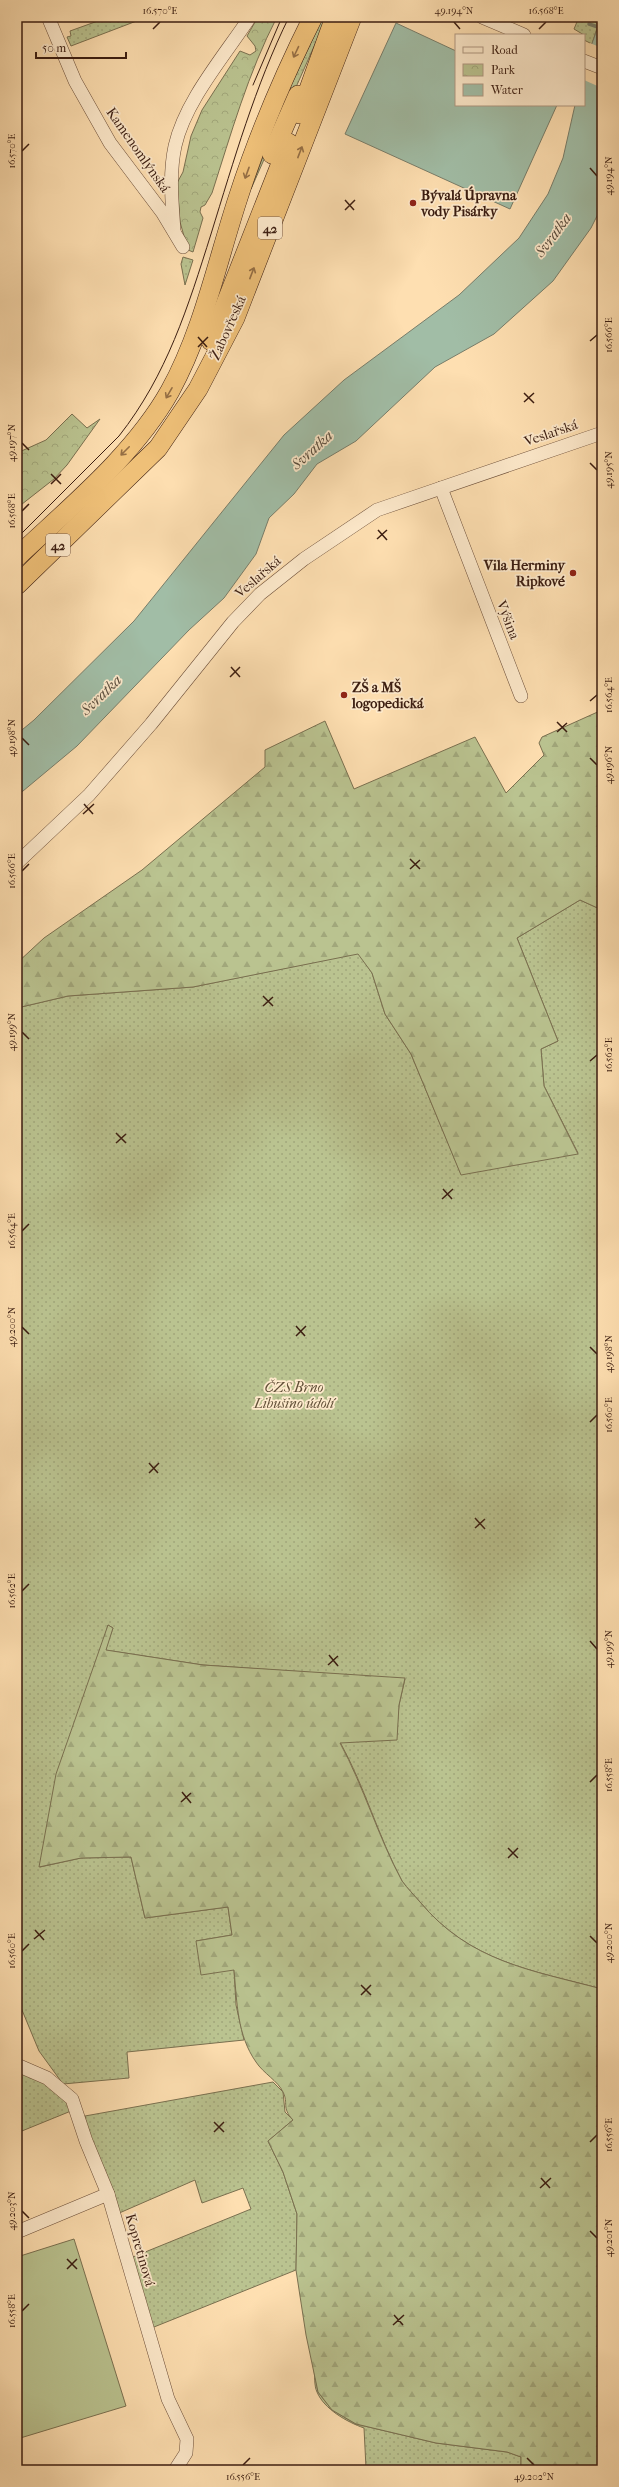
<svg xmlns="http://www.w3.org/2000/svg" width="619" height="2487" font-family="'IM FELL French Canon',serif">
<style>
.grass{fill:url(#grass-dots);stroke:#7a7050}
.forest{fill:url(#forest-firs);stroke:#7a7050}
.park{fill:url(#park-crowns);stroke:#7a7050}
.pitch{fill:#bac390;stroke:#7a7050}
.water{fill:#a1bda6;stroke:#787d6a}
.pier{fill:#fedfb1}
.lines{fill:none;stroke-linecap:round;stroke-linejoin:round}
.stream{stroke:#787d6a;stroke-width:3.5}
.minor-casing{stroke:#6c4e39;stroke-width:14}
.highway-casing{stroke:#3b1d11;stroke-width:20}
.minor{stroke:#feeacc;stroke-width:13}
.highway{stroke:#efc078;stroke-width:19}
.tram{stroke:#3b1d11;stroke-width:1}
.oneway{stroke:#956e44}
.ticks{fill:none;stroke:#3b1d11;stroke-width:1.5}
.poi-dot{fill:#8f2418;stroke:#feeacc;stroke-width:1.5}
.labels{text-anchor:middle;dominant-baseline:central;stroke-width:3.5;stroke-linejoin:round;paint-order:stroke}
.shield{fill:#feeacc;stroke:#765a49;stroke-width:1}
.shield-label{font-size:13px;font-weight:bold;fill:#3b1d11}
.street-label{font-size:14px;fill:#3b1d11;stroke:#feeacc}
.poi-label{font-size:14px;font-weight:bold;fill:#3b1d11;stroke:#feeacc;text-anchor:start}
.park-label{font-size:14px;font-style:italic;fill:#614f37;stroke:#feeacc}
.water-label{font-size:15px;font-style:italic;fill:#5a4d3e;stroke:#feeacc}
.neatline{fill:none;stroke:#3b1d11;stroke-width:1.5}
.ticks-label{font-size:10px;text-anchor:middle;fill:#3b1d11}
</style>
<defs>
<pattern id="grass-dots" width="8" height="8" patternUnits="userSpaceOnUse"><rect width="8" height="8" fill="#bac390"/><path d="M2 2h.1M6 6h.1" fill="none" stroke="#a1a77b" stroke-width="1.8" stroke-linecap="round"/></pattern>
<pattern id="forest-firs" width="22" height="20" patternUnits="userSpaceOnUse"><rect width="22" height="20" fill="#bac390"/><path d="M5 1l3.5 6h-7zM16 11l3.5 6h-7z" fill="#a1a77b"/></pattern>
<pattern id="park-crowns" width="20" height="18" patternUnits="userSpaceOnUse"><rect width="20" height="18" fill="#bac390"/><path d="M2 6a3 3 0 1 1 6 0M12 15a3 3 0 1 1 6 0" fill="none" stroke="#a1a77b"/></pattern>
</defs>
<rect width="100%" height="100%" fill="#fedfb1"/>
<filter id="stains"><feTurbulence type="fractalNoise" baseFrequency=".005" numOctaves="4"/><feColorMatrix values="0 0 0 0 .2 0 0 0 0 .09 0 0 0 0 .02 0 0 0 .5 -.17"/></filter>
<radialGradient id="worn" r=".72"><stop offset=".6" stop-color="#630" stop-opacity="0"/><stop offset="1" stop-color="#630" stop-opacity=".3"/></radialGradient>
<!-- grass -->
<g class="grass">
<polygon points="109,17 147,17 71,46 67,37 71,36 70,31"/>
<polygon points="323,17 327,17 251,189 284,100"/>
<polygon points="579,17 598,17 596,22 598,25 592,44 584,40 584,35 574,29"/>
<polygon points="183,257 193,260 185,285 181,264"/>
<path d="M580,900l22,10v1079c-71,-19 -132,-27 -182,-87 -6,-7 -13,-14 -18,-21 -24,-45 -37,-94 -62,-139l56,-3 3,-34 6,-26 -202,-14 -98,-15 8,-22 -5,-3 -68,242 41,-9 50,-1 14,61 83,-11 4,28 -36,6 38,29 2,35 8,35 -117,12 2,26 -66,6 -24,-33 -22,-53v-990l51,-12 125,-9 166,-34 13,20 13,41 26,40 50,120 117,-21 -34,-67 -3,-37 17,-8 -41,-103z"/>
<path d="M17,2068c24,10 43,19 54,43l-54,22z"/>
<polygon points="273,2082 283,2092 285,2112 293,2120 268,2141 283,2172 297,2214 296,2270 149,2329 128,2259 251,2209 243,2188 202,2203 195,2180 117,2214 88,2138 85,2116"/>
<path d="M314,2369l4,23 14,18 24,14 80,19 71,9 14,5v13h-177l22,-2 -2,-40c-17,-6 -40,-19 -47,-36 -3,-6 -2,-16 -3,-23z"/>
</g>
<!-- forest -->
<g class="forest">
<polygon points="602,710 602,910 580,900 517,938 558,1041 541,1049 544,1086 578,1154 461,1175 411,1054 385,1014 372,973 358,954 193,987 68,996 17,1008 17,963 44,938 142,870 265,767 265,750 325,721 354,789 475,737 506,793 544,755 539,743 542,737"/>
<path d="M108,1625l5,3 -7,22 97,15 202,13 -6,27 -2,35 -57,3c24,44 38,94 62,138 5,7 12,14 18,21 50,60 111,68 182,87v481h-81v-13l-14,-5 -71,-9 -80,-19 -24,-14 -14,-18 -12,-57 -10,-65 1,-56 -14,-42 -15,-31 25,-21c-12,-13 -4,-16 -10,-28 -5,-11 -20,-19 -27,-30 -19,-27 -19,-60 -22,-92l-33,5 -5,-34 36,-6 -4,-28 -83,11 -14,-61 -50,1 -42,9 17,-93z"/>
</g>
<!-- park -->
<g class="park">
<path d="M258,17h19c-29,56 -46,117 -65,176l-7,12 -4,2 -1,5 3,6 -10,34 -5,-2 -8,-28 -3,-39 6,-11 8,-36 11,-26 38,-59 10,4 6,-4 -1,-5 -8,-10z"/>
<polygon points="72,414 87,428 100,419 67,465 54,479 17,508 17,453 46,440"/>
</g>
<!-- pitch -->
<polygon class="pitch" points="74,2239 126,2406 17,2439 17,2257"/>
<!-- water -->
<g class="water">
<polygon points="598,17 602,17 602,206 591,228 553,281 494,334 435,367 356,441 317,464 294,494 269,518 256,554 224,598 189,630 77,746 17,796 17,734 34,720 134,621 284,435 344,380 459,295 519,238 548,194 563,158 575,105 584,105 584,65 598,27 596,22"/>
<polygon points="396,23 456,51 456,105 557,105 510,209 345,134"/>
</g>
<!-- pier -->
<polygon class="pier" points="590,43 602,48 602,88 584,80 584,60"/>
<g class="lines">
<!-- stream -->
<polyline class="stream" points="589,24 598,27"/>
<!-- minor casing -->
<g class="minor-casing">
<g id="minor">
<polyline points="48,17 75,81 110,143 162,212 183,247"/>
<polyline points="482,17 524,35"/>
<polyline points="584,61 602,68"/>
<path d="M174,231c-2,-29 -5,-57 1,-85 10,-45 50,-91 75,-129"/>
<polyline points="441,488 521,696"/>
<polyline points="17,863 89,795 151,724 233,622 260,594 304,559 377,510 602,433"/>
<polyline points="17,2065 47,2078 72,2099 86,2141 108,2194 168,2399 187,2439 186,2453 175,2470"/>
<polyline points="17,2232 108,2194"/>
</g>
</g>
<!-- highway casing -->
<g class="highway-casing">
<g id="highway">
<polyline points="300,114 335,17"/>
<polyline points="272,154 298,95"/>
<polyline points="211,341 289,143"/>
<path d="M17,557c53,-50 117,-102 153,-166 33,-60 47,-129 68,-193 20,-62 46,-123 75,-181"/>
<polyline points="17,585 158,448 198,389 235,318 352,17"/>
</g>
</g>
<!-- minor -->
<use href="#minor" class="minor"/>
<!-- highway -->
<use href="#highway" class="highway"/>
<!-- tram -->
<g class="tram">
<polyline points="253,85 282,17"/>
<path d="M17,538l102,-102c48,-61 69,-129 92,-202 23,-74 44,-148 78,-217"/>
</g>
</g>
<!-- one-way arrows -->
<defs><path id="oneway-shaft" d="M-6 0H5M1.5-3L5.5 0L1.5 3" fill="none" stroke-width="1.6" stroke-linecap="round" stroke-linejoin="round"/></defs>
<g class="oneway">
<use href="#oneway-shaft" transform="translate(296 52) rotate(115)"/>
<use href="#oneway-shaft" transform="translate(300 152) rotate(-69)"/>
<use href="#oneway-shaft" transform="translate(247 173) rotate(110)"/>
<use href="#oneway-shaft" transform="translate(252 273) rotate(-69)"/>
<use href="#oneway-shaft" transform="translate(169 393) rotate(120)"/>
<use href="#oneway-shaft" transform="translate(125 451) rotate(135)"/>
</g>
<!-- ticks -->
<path class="ticks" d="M454,22l6,7M153,29l7,-7M539,29l7,-7M22,151l7,-7M590,168l7,8M345,200l9,10M345,210l10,-10M198,337l9,10M590,341l7,-6M198,347l10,-10M524,393l10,10M524,402l10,-9M22,443l7,7M590,463l7,7M51,474l10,10M51,484l10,-10M22,511l7,-7M378,530l9,10M377,539l10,-9M231,667l9,10M230,677l10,-10M590,701l7,-6M557,722l10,10M557,732l10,-9M22,738l7,7M590,758l7,7M84,804l9,10M83,814l11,-10M410,859l10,10M410,869l10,-9M22,871l7,-7M263,996l10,10M263,1006l10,-9M22,1032l7,7M590,1061l7,-6M116,1133l10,10M116,1143l10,-9M443,1189l9,10M442,1199l11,-10M22,1231l7,-7M296,1326l9,10M22,1327l7,7M296,1336l10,-10M590,1347l7,7M590,1422l7,-7M149,1463l9,10M149,1473l10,-10M475,1518l10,11M475,1528l10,-9M22,1591l7,-7M590,1641l7,8M329,1655l9,11M328,1665l10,-9M590,1782l7,-7M182,1792l9,11M181,1802l10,-9M508,1848l10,10M508,1858l10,-10M35,1930l9,10M590,1936l7,7M34,1939l11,-9M22,1951l7,-7M361,1985l10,10M361,1995l10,-10M214,2122l10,10M214,2132l10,-10M590,2142l7,-7M541,2178l9,10M540,2188l11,-10M22,2211l7,7M590,2231l7,7M67,2259l10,10M67,2269l10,-10M22,2311l7,-7M394,2315l9,10M393,2325l11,-10M527,2458l7,7M243,2465l7,-7"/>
<!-- markers -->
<g class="poi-dot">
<circle cx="413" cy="203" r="4"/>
<circle cx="573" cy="573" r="4"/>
<circle cx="344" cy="695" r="4"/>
</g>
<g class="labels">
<!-- shield labels -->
<g class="shield">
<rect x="258" y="217" width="24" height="22" rx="3"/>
<rect x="46" y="534" width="24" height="22" rx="3"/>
</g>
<g class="shield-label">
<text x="270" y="228">42</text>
<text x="58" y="545">42</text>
</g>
<!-- street labels -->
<g class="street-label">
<text transform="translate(138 150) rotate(55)">Kamenomlýnská</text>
<text transform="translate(228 328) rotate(-66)">Žabovřeská</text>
<text transform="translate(551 433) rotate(-19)">Veslařská</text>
<text transform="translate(258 577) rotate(-41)">Veslařská</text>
<text transform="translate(508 620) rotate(69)">Výšina</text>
<text transform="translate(140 2250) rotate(74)">Kopretinová</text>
</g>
<!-- poi labels -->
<g class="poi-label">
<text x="421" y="195">Bývalá Úpravna<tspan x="421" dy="16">vody Pisárky</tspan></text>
<text x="565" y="565" text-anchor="end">Vila Herminy<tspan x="565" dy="16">Ripkové</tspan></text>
<text x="352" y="687">ZŠ a MŠ<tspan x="352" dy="16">logopedická</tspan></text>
</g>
<!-- park labels -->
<g class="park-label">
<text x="294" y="1387">ČZS Brno<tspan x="294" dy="16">Libušino údolí</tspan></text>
</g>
<!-- water labels -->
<g class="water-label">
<text transform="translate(553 235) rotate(-53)">Svratka</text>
<text transform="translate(312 450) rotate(-42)">Svratka</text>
<text transform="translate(101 695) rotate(-44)">Svratka</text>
</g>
</g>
<!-- margin -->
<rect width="619" height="2487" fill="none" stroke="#fedfb1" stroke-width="44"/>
<!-- legend -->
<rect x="455" y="34" width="130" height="72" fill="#feeacc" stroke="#b09881"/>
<rect x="463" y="47" width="20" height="6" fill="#feeacc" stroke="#b09881"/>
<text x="491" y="54" font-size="12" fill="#3b1d11">Road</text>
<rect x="463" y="64" width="20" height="12" fill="url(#park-crowns)" stroke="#b09881"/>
<text x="491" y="74" font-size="12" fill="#3b1d11">Park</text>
<rect x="463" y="84" width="20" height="12" fill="#a1bda6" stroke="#b09881"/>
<text x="491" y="94" font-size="12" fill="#3b1d11">Water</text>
<!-- scale -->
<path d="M36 52v6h90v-6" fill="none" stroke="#3b1d11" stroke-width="2"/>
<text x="42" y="52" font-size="12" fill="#3b1d11" stroke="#feeacc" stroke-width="3" paint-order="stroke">50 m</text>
<rect x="22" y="22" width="575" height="2443" class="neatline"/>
<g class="ticks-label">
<text x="160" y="14">16.570°E</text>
<text x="454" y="14">49.194°N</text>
<text x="546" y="14">16.568°E</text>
<text transform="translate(11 151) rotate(-90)" y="4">16.570°E</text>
<text transform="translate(608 176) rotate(-90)" y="4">49.194°N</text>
<text transform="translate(608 335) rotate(-90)" y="4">16.566°E</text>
<text transform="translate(11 443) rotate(-90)" y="4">49.197°N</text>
<text transform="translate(608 470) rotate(-90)" y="4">49.195°N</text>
<text transform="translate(11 511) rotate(-90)" y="4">16.568°E</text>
<text transform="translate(608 695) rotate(-90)" y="4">16.564°E</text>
<text transform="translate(11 738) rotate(-90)" y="4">49.198°N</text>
<text transform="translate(608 765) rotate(-90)" y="4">49.196°N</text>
<text transform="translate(11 871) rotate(-90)" y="4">16.566°E</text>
<text transform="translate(11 1032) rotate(-90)" y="4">49.199°N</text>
<text transform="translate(608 1055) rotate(-90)" y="4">16.562°E</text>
<text transform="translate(11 1231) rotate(-90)" y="4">16.564°E</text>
<text transform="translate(11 1327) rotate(-90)" y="4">49.200°N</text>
<text transform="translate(608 1354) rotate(-90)" y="4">49.198°N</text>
<text transform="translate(608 1415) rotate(-90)" y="4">16.560°E</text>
<text transform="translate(11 1591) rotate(-90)" y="4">16.562°E</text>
<text transform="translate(608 1649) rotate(-90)" y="4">49.199°N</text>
<text transform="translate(608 1775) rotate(-90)" y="4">16.558°E</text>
<text transform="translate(608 1943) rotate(-90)" y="4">49.200°N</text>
<text transform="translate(11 1951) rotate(-90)" y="4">16.560°E</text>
<text transform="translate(608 2135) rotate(-90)" y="4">16.556°E</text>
<text transform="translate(11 2211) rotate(-90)" y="4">49.203°N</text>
<text transform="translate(608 2238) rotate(-90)" y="4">49.201°N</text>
<text transform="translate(11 2311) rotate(-90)" y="4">16.558°E</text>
<text x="243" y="2480">16.556°E</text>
<text x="534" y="2480">49.202°N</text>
</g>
<rect width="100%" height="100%" filter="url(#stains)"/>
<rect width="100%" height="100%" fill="url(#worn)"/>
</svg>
